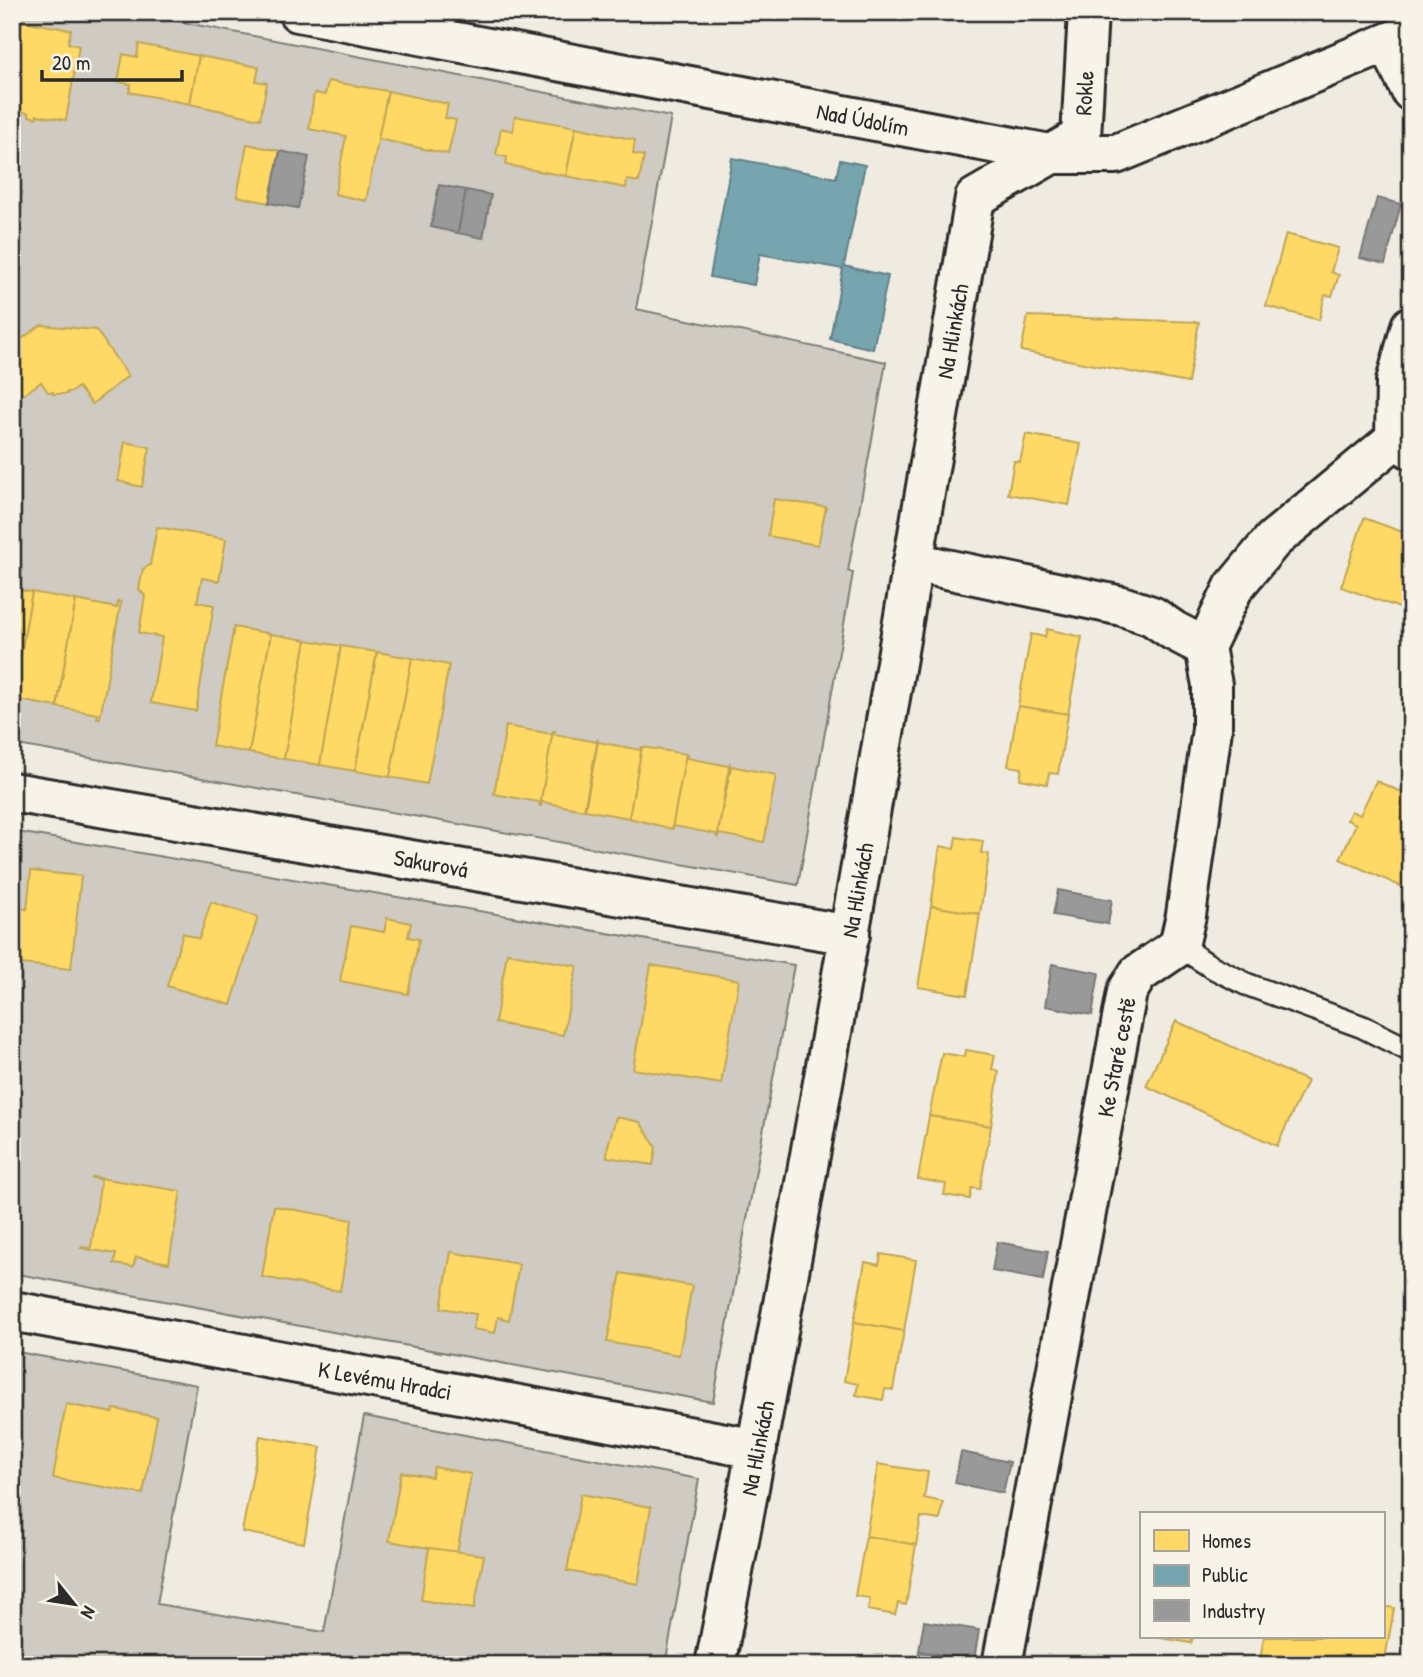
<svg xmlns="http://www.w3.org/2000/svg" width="1423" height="1677" font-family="'Patrick Hand',sans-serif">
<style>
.green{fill:#cfcbc2;stroke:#7d7b76;stroke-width:2}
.homes{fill:#ffd966;stroke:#bfa554;stroke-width:2}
.public{fill:#76a5af;stroke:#608087;stroke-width:2}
.industry{fill:#999;stroke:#787878;stroke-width:2}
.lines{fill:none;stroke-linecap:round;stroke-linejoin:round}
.lane-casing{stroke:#2b2b2b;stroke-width:26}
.street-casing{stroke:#2b2b2b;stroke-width:44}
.lane{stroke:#f7f3e8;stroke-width:21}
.street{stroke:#f7f3e8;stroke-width:38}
.labels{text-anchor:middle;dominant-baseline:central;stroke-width:7;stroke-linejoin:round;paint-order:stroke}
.street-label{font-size:23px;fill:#2b2b2b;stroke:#f7f3e8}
</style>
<rect width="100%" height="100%" fill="#efebe0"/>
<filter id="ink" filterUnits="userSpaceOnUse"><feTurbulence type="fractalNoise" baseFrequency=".0143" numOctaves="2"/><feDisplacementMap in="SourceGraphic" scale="14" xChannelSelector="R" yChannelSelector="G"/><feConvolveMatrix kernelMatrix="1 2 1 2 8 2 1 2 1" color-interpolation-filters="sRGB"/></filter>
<g filter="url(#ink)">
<!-- green -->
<g class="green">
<polygon points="12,12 130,12 671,117 636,309 886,362 848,571 853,573 798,885 12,744"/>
<polygon points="12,831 794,965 713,1402 12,1273"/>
<polygon points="12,1351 197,1385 157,1604 324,1632 364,1416 699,1479 665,1665 12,1665"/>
</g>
<!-- homes -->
<g class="homes">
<polygon points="12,19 71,30 68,43 79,46 66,120 37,115 36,118 29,116 29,113 12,110"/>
<polygon points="139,44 199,56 190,104 129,92 131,84 118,82 123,54 137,57"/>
<polygon points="199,56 259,67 256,81 267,83 260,119 190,104"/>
<polygon points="328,81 388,91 366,201 335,194 346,136 309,129 314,93 325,95"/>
<polygon points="388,91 448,104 445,118 456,120 448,154 378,139"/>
<polygon points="515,116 576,127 566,176 506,165 507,157 496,155 501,128 513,131"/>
<polygon points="576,127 635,140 633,154 644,156 639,182 627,180 626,188 566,176"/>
<polygon points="247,144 280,151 269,203 237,196"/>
<polygon points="1286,234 1338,248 1331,272 1339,275 1332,296 1325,295 1319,320 1266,306"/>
<polygon points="1028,316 1199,322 1188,383 1021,351"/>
<polygon points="41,325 96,330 128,376 92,404 78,387 72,392 67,392 67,394 53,394 53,392 48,392 41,382 23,395 12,381 12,346"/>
<polygon points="1026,434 1081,444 1069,505 1008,494 1014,461 1020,462"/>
<polygon points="125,442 150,447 142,487 118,481"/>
<polygon points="774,499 826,507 818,545 768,536"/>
<polygon points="1364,518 1411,535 1411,612 1341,587"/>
<polygon points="157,527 226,539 219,581 202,578 197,602 214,605 196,711 151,703 162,637 139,633 145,596 139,589 143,569 150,565"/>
<polygon points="12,589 32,592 13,699 12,699"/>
<polygon points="32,592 76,600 57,707 13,699"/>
<polygon points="76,600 117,608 118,601 121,602 100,718 97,718 98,714 57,707"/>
<polygon points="234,627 271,634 249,753 212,746"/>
<polygon points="1047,629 1082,637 1068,714 1018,706 1031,634 1045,637"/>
<polygon points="271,634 306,640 284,759 249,753"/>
<polygon points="306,640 341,646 320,765 284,759"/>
<polygon points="341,646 377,652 355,771 320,765"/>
<polygon points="377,652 412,658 390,777 355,771"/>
<polygon points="412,658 449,665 427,784 390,777"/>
<polygon points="1018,706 1068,714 1058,774 1049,773 1047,784 1020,779 1022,768 1008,766"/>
<polygon points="506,726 552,734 553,731 540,806 539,802 494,794"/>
<polygon points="553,731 555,731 554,734 596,742 598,739 584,810 542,802 541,806 540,806"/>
<polygon points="598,742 640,750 642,747 629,818 585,810"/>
<polygon points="642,747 686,754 672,829 629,818"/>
<polygon points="686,754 687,755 687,758 729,766 730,762 717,838 716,834 674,826 672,829"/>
<polygon points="731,766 776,775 764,842 719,834 717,838"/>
<polygon points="1376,781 1411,796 1411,891 1340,859 1356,824 1347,820 1351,811 1360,815"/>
<polygon points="956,837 983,841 981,853 989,854 980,914 931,906 940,846 954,849"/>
<polygon points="31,871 81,876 71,969 12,963 12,907 27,909"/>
<polygon points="211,902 258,917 231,1005 167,986 183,933 199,939"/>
<polygon points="931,906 980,914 967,995 918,987"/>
<polygon points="387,918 411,923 408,937 419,939 408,994 340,981 351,926 384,932"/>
<polygon points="507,953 577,966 563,1035 495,1023"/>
<polygon points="651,965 739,980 721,1084 633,1069"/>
<polygon points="1176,1021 1307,1081 1277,1146 1146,1086"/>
<polygon points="966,1050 995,1055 992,1069 999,1071 991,1126 929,1116 942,1053 965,1057"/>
<polygon points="929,1116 991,1126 980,1189 972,1188 970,1199 944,1195 946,1184 918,1179"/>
<polygon points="616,1117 640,1122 656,1147 653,1165 607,1157 608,1146"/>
<polygon points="12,1158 21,1159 12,1212"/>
<polygon points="93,1177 181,1191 169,1263 136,1257 133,1267 114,1264 116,1254 81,1248 82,1247 91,1248 101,1179 92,1178"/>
<polygon points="274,1206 352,1220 340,1291 262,1277"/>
<polygon points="451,1252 519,1264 509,1320 498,1317 495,1333 473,1329 476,1314 441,1308"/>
<polygon points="881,1254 916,1260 904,1331 854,1322 865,1262 879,1265"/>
<polygon points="621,1273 692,1286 679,1355 607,1342"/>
<polygon points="854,1322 904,1331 893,1390 885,1389 883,1400 856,1395 858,1384 844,1381"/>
<polygon points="66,1404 113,1413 114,1409 157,1417 143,1494 53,1478"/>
<polygon points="260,1436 321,1447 304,1543 242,1532"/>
<polygon points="878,1464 928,1472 924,1498 943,1502 940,1520 921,1517 916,1545 866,1536"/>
<polygon points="434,1467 471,1474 457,1553 389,1541 401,1472 432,1477"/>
<polygon points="581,1494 651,1507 638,1584 567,1571"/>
<polygon points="866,1536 916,1545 906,1605 898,1603 895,1615 868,1610 870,1598 855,1596"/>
<polygon points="429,1548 484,1555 474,1609 421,1600"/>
<polygon points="1383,1606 1394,1608 1384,1665 1285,1665 1278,1663 1278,1665 1259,1665 1264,1637 1383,1637"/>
<polygon points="1155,1637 1193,1637 1191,1643"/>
</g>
<!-- public -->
<polygon class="public" points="732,158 836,178 840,160 865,165 844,266 888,276 873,349 830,339 843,269 760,254 754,285 710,277"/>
<!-- industry -->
<g class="industry">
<polygon points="280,151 309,157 298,208 269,203"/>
<polygon points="439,185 466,190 458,233 431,227"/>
<polygon points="466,190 491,195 483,238 458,233"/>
<polygon points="1377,198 1401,204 1385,264 1360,258"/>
<polygon points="1058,890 1112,900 1108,924 1053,915"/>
<polygon points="1052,964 1099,973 1092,1015 1045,1006"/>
<polygon points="997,1242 1048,1251 1043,1280 992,1271"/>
<polygon points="961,1452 1010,1462 1003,1493 955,1483"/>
<polygon points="924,1621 979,1630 974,1660 919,1651"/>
<polygon points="919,1651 974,1660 973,1665 917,1665"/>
</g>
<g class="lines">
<!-- lane casing -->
<g class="lane-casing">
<polyline id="lane" points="1179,946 1210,966 1246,984 1363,1027 1411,1051"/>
</g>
<!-- street casing -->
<g class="street-casing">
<g id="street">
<polyline points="298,12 1050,154 1116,154 1411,33"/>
<polyline points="1388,43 1411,91"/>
<polyline points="1411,326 1396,382 1395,439 1411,449"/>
<polyline points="913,562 1122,606 1152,616 1174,631 1205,647 1212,685 1212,729 1186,915 1179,946 1138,974 1127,992 1002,1665"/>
<polyline points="1205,647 1234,587 1273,540 1395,439"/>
<polyline points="12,792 850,935"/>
<polyline points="12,1311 757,1449"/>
<path d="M715,1665c95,-488 177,-977 260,-1467l106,-61 7,-125"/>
</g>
</g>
<!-- lane -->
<use href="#lane" class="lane"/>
<!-- street -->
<use href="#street" class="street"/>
</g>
</g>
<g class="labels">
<!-- street labels -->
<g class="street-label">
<text transform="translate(1084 93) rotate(-87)">Rokle</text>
<text transform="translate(863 119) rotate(11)">Nad Údolím</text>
<text transform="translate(952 331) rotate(-80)">Na Hlinkách</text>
<text transform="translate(431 863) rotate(10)">Sakurová</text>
<text transform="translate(857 890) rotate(-80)">Na Hlinkách</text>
<text transform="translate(1116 1057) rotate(-79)">Ke Staré cestě</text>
<text transform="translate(385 1380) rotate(10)">K Levému Hradci</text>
<text transform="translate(757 1448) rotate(-79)">Na Hlinkách</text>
</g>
</g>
<!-- margin -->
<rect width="1423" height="1677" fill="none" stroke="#f7f3e8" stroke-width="42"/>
<rect x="21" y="21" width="1381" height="1635" fill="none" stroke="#2b2b2b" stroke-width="2.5" filter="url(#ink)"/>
<!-- legend -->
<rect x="1140" y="1512" width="245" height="126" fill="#f7f3e8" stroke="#a5a39c" stroke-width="2"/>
<rect x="1154" y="1530" width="35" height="21" fill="#ffd966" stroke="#a5a39c" stroke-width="2"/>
<text x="1202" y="1548" font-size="21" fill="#2b2b2b">Homes</text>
<rect x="1154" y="1565" width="35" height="21" fill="#76a5af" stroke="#a5a39c" stroke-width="2"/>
<text x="1202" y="1582" font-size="21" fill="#2b2b2b">Public</text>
<rect x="1154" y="1600" width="35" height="21" fill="#999999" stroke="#a5a39c" stroke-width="2"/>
<text x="1202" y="1618" font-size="21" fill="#2b2b2b">Industry</text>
<!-- north arrow -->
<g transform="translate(74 1604) rotate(120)" stroke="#f7f3e8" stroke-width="5" paint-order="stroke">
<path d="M0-5L12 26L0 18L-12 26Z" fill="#2b2b2b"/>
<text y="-10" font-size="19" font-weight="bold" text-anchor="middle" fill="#2b2b2b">N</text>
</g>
<!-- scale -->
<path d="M42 70v10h140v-10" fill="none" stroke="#2b2b2b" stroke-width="3.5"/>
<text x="52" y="70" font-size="21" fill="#2b2b2b" stroke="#f7f3e8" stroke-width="5" paint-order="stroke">20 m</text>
</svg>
